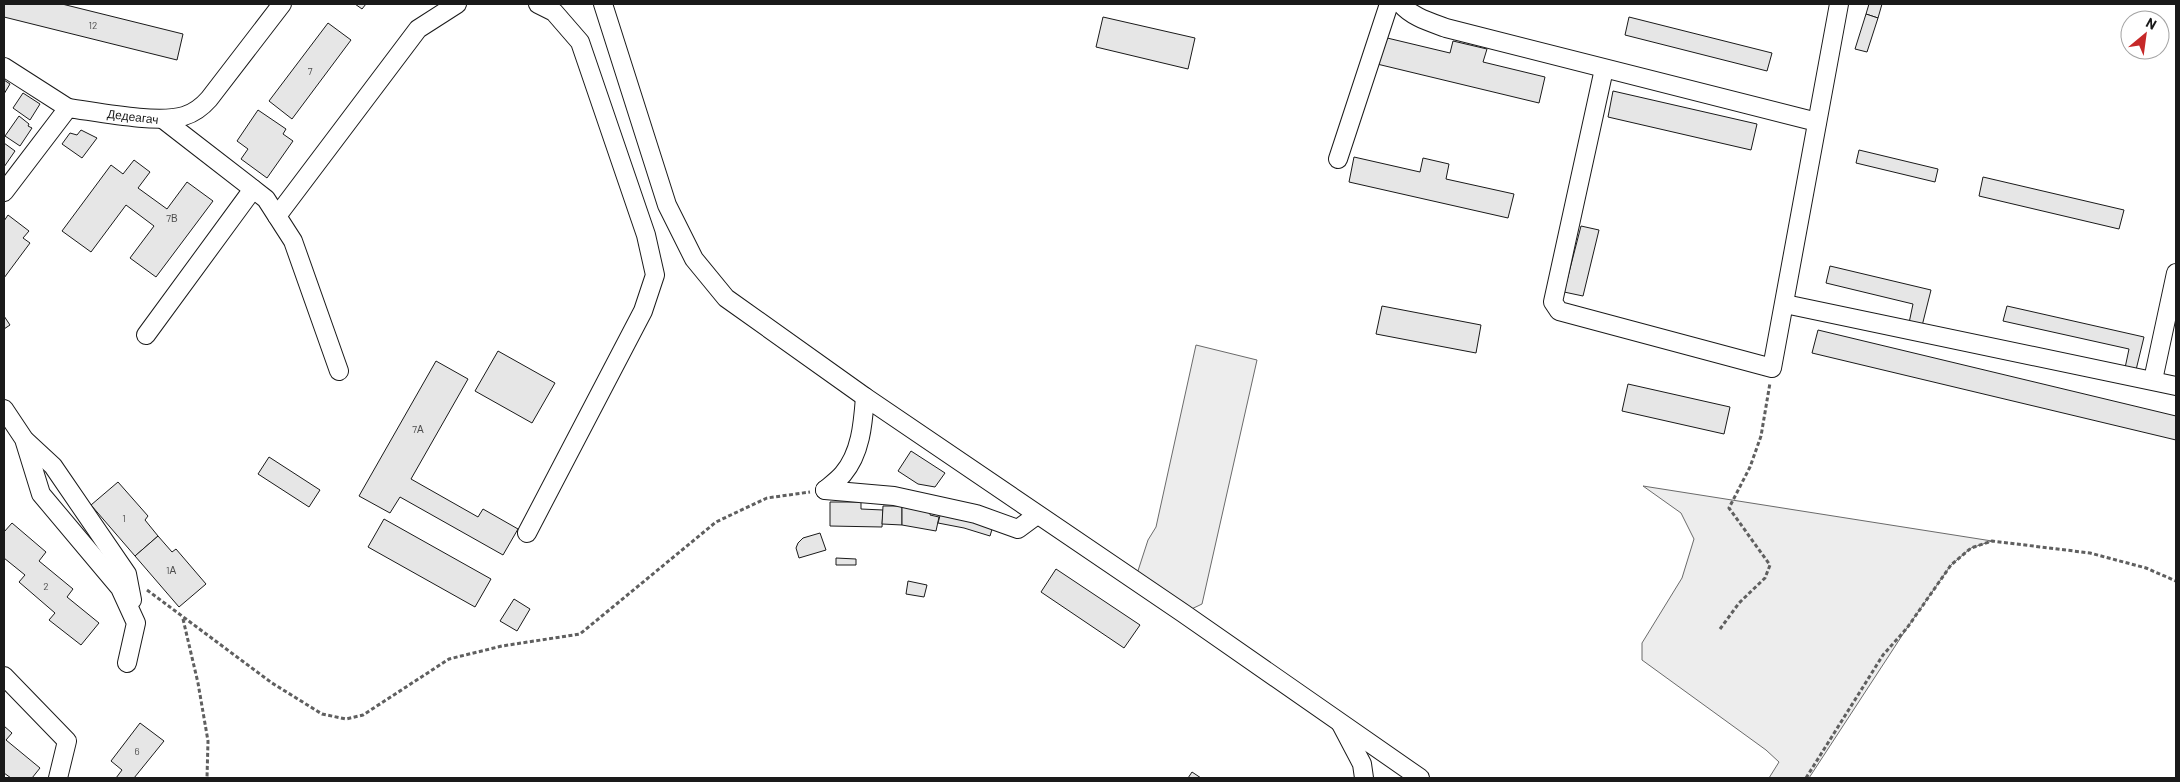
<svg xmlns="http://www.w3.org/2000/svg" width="2180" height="782" font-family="Barlow,sans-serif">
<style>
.built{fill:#ededed;stroke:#6a6a6a}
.building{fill:#e6e6e6;stroke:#1a1a1a}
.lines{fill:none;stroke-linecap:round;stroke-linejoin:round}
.minor-casing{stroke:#1a1a1a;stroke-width:20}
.path{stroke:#5f5f5f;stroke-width:3;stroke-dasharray:4 2.5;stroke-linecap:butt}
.minor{stroke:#fff;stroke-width:18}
.labels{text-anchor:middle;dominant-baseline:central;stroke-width:4;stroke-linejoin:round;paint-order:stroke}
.number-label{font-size:10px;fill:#4d4d4d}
.street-label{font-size:12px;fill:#1a1a1a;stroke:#fff}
</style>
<rect width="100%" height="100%" fill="#fff"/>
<!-- built -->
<g class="built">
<polygon points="1196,345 1257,360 1202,604 1183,613 1135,580 1148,540 1156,527"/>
<polygon points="1643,486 1992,541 1971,548 1951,565 1907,628 1809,778 1769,778 1779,762 1766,750 1642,660 1642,643 1682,578 1694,539 1681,513"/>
</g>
<!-- building -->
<g class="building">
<polygon points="4,4 62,4 183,34 177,60 4,17"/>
<polygon points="355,4 366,4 362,9"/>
<polygon points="1869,4 1882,4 1878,18 1866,14"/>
<polygon points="1866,14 1878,18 1867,52 1855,49"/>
<polygon points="1103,17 1195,38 1188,69 1096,47"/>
<polygon points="1629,17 1772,53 1767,71 1625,35"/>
<polygon points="328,23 351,40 292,119 269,101"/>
<polygon points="1383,37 1450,53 1453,41 1487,49 1483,62 1545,77 1539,103 1377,64"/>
<polygon points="4,80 10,84 4,94"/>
<polygon points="1613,91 1757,124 1751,150 1608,117"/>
<polygon points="23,93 40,104 30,120 13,108"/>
<polygon points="258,110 286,129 283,134 293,141 267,178 241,159 248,149 237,141"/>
<polygon points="19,116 29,124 28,126 32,128 20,146 5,136"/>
<polygon points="81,130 97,138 82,158 62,144 70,133 77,135"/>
<polygon points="4,143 15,151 4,167"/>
<polygon points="1859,150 1938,169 1935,182 1856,163"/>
<polygon points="1354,157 1420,172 1423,158 1449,164 1446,179 1514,194 1508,218 1349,182"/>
<polygon points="134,160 150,172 138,188 167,209 187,182 213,201 156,277 130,258 154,226 126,205 91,252 62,231 111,165 123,174"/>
<polygon points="1983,177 2124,210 2119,229 1979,196"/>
<polygon points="8,215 29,231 23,238 30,243 4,278 4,221"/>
<polygon points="1581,226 1599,230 1583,296 1564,292"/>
<polygon points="1830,266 1931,290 1922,326 1909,323 1913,304 1826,283"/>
<polygon points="1382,306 1481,325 1476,353 1376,334"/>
<polygon points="2007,306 2144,337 2136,370 2125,368 2129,349 2003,321"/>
<polygon points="4,316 10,325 4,329"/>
<polygon points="1818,330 2176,416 2176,440 1812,353"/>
<polygon points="498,351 555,383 532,423 475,391"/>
<polygon points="436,361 468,379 411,479 478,517 483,509 518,529 503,555 400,497 390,513 359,496"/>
<polygon points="1628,384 1730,407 1724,434 1622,411"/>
<polygon points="911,451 945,473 935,487 918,484 898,471"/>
<polygon points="269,457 320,490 309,507 258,474"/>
<polygon points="118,482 148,516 145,520 158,536 135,556 91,505"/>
<polygon points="830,502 861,502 861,509 883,510 882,527 830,526"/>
<polygon points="883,506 902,506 902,525 882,524"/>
<polygon points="902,506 931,510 930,515 939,517 936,531 902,525"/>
<polygon points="941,512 993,526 990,536 964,528 938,523"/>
<polygon points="384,519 491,579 475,607 368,547"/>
<polygon points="12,523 46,552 39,561 73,589 67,597 99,623 81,645 49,620 55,613 19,582 25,575 4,558 4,532"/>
<polygon points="820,533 826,550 799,558 796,548 798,543 803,538"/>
<polygon points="158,536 172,552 176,549 206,584 179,607 135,556"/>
<polygon points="836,558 856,559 856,565 836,565"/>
<polygon points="1056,569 1140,625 1124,648 1041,592"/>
<polygon points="908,581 927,585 924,597 906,594"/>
<polygon points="514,599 530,609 517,631 500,621"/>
<polygon points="140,723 164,741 134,778 116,778 122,770 111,761"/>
<polygon points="4,726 12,733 6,740 40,768 32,778 11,778 4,773"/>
<polygon points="1192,772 1201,778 1188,778"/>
</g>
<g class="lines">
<!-- minor casing -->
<g class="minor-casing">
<g id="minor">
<polyline points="603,4 667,205 694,259 726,298 865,397 1183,613 1420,778"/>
<path d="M1401,4c11,13 29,18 45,24l371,94"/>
<polyline points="4,67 68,108"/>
<polyline points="1604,69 1553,302 1559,311 1772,368 1839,4"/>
<polyline points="164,120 266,199 293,241 339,371"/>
<polyline points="1338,159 1389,4"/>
<path d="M4,192l64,-84c30,4 88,16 116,8 10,-3 18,-9 25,-17l73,-95"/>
<polyline points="277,216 418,29 457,4"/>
<polyline points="1785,304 2176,386"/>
<polyline points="146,335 253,189"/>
<polyline points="2153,380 2176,273"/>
<polyline points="4,409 24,439 41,494 120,588 136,623 127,663"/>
<polyline points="26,441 53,466 127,574 132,600"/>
<polyline points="825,490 894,496 976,514 1018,529 1037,515"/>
<path d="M825,490c6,-5 13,-10 18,-16 18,-21 20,-51 22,-77"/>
<polyline points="527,533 643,311 655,275 646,235 580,42 554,12 538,4"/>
<polyline points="4,676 67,741 58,778"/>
<polyline points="1341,724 1362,764 1364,778"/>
</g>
</g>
<!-- path -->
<g class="path">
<polyline points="147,590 272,683 322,714 346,719 363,715 449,659 502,646 580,634 716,522 767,498 810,492"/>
<polyline points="183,619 198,683 208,741 207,778"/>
<polyline points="1720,629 1739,603 1765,578 1770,565 1729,508 1750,467 1761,436 1770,383"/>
<polyline points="1806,778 1883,655 1907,628 1951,565 1971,548 1992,541 2090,553 2146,568 2176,581"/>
</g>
<!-- minor -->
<use href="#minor" class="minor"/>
</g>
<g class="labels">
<!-- number labels -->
<g class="number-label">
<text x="93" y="25">12</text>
<text x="310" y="71">7</text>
<text x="172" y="218">7В</text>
<text x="418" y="429">7А</text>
<text x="124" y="518">1</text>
<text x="171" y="570">1А</text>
<text x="46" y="586">2</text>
<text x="137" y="751">6</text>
</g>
<!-- street labels -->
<g class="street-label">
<text transform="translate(133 116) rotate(7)">Дедеагач</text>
</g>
</g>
<!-- border -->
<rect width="2180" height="782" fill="none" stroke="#1a1a1a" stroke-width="10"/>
<!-- north arrow -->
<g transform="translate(2145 35) rotate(29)"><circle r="24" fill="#ffffff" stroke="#a3a3a3"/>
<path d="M0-4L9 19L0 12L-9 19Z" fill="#c62828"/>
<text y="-8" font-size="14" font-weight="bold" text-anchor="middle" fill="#1a1a1a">N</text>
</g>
</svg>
